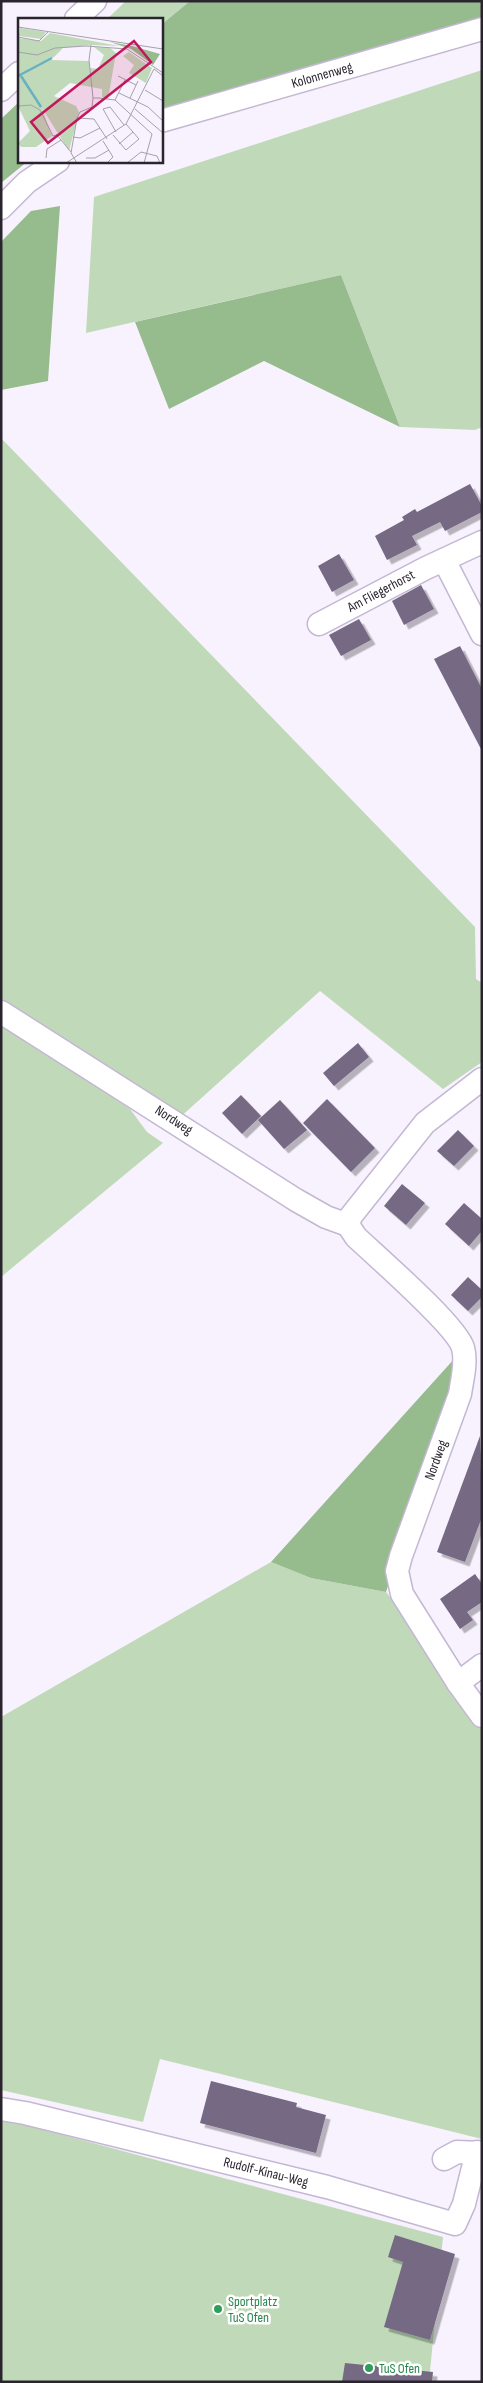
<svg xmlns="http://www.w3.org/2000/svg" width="483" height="2383" font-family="'Sofia Sans Condensed',sans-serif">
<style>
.green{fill:#c0dab9}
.forest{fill:#96bb8c}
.building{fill:#756983;filter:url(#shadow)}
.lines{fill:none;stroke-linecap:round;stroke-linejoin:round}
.minor-casing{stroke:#c4b7d4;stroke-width:25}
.minor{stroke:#fff;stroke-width:22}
.leisure-dot{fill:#2e9e5b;stroke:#fff;stroke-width:2}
.labels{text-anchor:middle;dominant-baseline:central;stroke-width:5;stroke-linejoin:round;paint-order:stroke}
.street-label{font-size:14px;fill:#2a242f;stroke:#fff}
.leisure-label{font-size:14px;fill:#27864d;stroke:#fff;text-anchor:start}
.inset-river{fill:none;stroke:#68b1c1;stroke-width:2.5}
.inset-road{fill:none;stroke:#a6a0ab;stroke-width:1}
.view{fill:#c2185b;fill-opacity:0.15;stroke:#c2185b;stroke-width:2.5}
.inset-edge{fill:none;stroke:#2a242f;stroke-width:2.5}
</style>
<defs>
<filter id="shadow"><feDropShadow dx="4.5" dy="4.5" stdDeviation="0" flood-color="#0004"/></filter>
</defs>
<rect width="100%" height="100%" fill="#f8f2fe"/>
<!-- green -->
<g class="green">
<polygon points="126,1 190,1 161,25 161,19 107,19"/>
<polygon points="482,70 482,427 475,430 400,427 341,275 86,333 94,197"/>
<polygon points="1,438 475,927 476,979 482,983 482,1062 443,1089 320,991 176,1121 1,1007"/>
<polygon points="1,1022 130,1109 147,1132 163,1143 1,1277"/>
<polygon points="271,1562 311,1578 386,1592 482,1710 482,2139 160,2059 143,2122 1,2090 1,1717"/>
<polygon points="1,2109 22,2124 443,2237 429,2382 1,2382"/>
</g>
<!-- forest -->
<g class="forest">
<polygon points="190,1 482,1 482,19 161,109 161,25"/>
<polygon points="19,102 19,161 28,161 1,183 1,119"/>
<polygon points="60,206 48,381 1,390 1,242 31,211"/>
<polygon points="341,275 400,427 264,361 169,409 135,322"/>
<polygon points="464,1348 386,1592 311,1578 271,1562"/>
</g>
<!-- building -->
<g class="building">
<polygon points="470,484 482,506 482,512 445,531 440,522 412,536 417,545 387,560 375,536 404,520 402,517 415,509 417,512"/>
<polygon points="339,554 354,580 332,592 318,566"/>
<polygon points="421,585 434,609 404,625 392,601"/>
<polygon points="359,619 371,640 341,656 329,635"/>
<polygon points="460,646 482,689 482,751 434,659"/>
<polygon points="358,1043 369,1057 334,1086 323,1073"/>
<polygon points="241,1095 261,1116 242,1134 222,1113"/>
<polygon points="327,1099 375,1148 351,1172 303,1123"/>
<polygon points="280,1100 307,1130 284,1149 258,1120"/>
<polygon points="458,1130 474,1146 454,1166 437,1151"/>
<polygon points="402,1184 425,1203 406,1225 384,1206"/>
<polygon points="464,1203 482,1219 482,1231 469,1246 445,1224"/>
<polygon points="468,1277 482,1290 482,1297 468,1311 451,1295"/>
<polygon points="480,1436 482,1517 465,1562 437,1552"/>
<polygon points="475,1574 482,1584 482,1602 467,1612 473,1620 460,1629 440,1599"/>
<polygon points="211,2081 297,2103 296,2107 326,2115 316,2153 200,2123"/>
<polygon points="395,2235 455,2254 430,2340 384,2327 403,2262 388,2257"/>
<polygon points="345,2363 433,2372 432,2382 342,2382"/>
</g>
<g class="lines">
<!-- minor casing -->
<g class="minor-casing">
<g id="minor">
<polyline points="76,19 95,1"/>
<polyline points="1,90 19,73"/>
<polyline points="161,121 482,29"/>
<polyline points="1,208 27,182 58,161"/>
<polyline points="444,560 482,634"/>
<polyline points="319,624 426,568 482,542"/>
<polyline points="1,1012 296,1200 326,1217 348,1225"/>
<path d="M482,1079l-57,44 -74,93 -3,9 8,12c20,19 101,89 107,111 4,14 -1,32 -3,46l-59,162 -4,15 5,23 56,89 24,33"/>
<polyline points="458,1683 482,1665"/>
<polyline points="1,2109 25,2113 327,2187 455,2224 464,2204 477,2152"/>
<polyline points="444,2159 457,2152 482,2153"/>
</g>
</g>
<!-- minor -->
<use href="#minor" class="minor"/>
</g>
<!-- markers -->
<g class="leisure-dot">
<circle cx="218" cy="2309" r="5"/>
<circle cx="369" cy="2368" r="5"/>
</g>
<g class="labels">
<!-- street labels -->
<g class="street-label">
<text transform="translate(322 75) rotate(-16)">Kolonnenweg</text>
<text transform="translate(381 591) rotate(-28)">Am Fliegerhorst</text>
<text transform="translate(174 1120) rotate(33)">Nordweg</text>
<text transform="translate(436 1460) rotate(-70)">Nordweg</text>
<text transform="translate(266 2172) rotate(14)">Rudolf-Kinau-Weg</text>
</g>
<!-- leisure labels -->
<g class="leisure-label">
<text x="228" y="2301">Sportplatz<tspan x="228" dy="16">TuS Ofen</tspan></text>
<text x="379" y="2368">TuS Ofen</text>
</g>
</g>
<!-- overview -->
<g transform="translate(18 18)">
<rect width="145" height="145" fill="#f8f2fe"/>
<path d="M2,10l26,4 -5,7 -22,-3zM32,15l69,13 -28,-1 -28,3 -9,9 -32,16 29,-13 38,1 1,7 8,1 6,-14 -10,-8 16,1 6,5 -8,46 -6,-2v-8l-32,-6 -16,13 22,10 3,6 -10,39 -27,-43 10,28 -16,11h-15l-3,-4 12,-12 -12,-25v-68l23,3zM111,34l23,16 -6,15 -17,-10 5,-8 -11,-9z" fill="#c0dab9"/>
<path d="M92,24l22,4 28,8 -7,11 -22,-16z" fill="#96bb8c"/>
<path class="inset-river" d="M0,58l34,-18M3,58l20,31"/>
<path class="inset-road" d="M0,9l145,22M0,19l21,4 9,-9M73,27l-2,15 4,38M0,34l19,3 18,-7 31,-2 41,3 36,24M100,58l18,9M127,72l18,11M101,75l29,14 15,14M112,80l8,-17M97,82l10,-20M1,88l12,-1 9,5 13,26 4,-1M117,91l28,24M59,100l17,1 13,20M98,114l-13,-23 7,-2 14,18M38,116l15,18M95,117l13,15 13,-11 -13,-15M55,119l7,1 20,-10M85,123l10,16 -6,6M101,126l14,-12M28,140l1,-9 14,-9M68,140h9l14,-8M48,145l60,-39 28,-55 9,7M59,145l-6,-10 6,-35 3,-6 12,-5 1,-9h6l16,2 37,34 -8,29M109,145l14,-11 16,4 3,7"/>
<path class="view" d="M116,23l17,21 -103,81 -17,-21z"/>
<rect width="145" height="145" class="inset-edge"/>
</g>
<!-- border -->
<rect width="483" height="2383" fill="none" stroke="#2a242f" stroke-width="5"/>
</svg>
